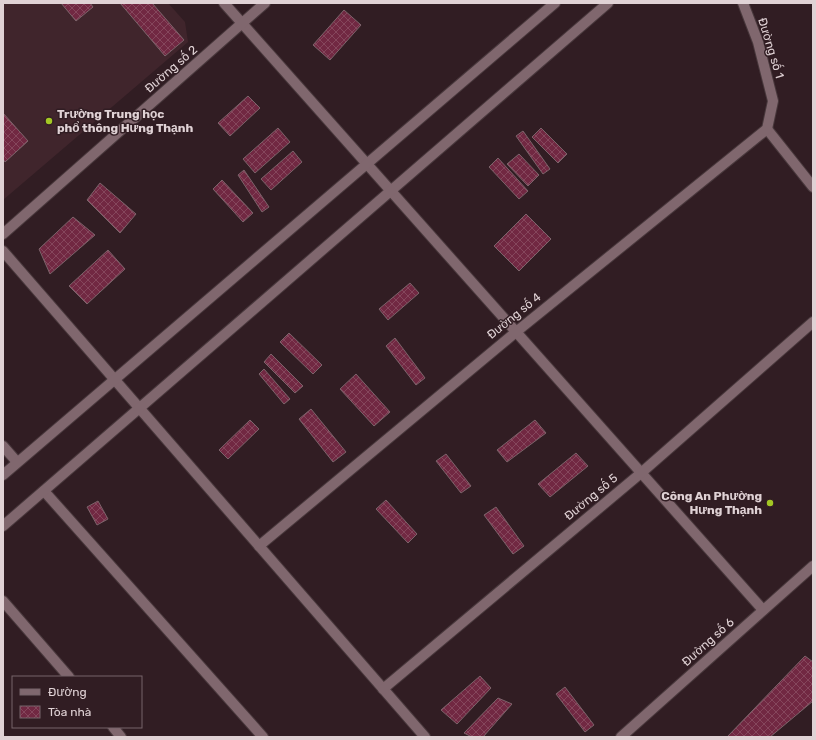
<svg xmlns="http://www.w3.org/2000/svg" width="816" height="740" font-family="Rubik,sans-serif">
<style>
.built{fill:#40252c}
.building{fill:url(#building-cross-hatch);stroke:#7c636a}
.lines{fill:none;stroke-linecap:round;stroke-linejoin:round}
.minor-casing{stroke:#48383c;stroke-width:12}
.minor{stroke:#80676e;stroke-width:10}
.poi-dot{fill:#a4c824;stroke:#311d23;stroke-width:1.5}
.labels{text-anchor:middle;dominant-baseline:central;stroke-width:3;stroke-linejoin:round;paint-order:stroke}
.street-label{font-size:12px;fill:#e0d2d5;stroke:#311d23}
.poi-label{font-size:12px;font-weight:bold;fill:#e0d2d5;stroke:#311d23;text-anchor:start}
</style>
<defs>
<pattern id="building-cross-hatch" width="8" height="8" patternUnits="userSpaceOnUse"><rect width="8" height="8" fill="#712842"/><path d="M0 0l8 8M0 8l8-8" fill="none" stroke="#85465c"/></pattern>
</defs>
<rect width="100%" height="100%" fill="#311d23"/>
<!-- built -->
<polygon class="built" points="3,3 168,3 185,22 188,42 3,200"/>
<!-- building -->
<g class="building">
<polygon points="61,3 90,3 93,7 76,21"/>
<polygon points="120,3 152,3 184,40 165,56"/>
<polygon points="344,10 361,25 330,60 313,45"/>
<polygon points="248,96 260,108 230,136 218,123"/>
<polygon points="3,113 28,141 5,162 3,159"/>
<polygon points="278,128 290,142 255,173 243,159"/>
<polygon points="541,128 567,154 558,163 532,137"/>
<polygon points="523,131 550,169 543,174 516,136"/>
<polygon points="293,151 302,162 271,190 261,179"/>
<polygon points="519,154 539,175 528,186 507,164"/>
<polygon points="498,158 528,191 519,199 489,167"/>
<polygon points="244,170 269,207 262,212 238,175"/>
<polygon points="222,180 253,213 243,222 213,189"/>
<polygon points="100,183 136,214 120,233 87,200"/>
<polygon points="526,214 551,239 519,271 494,246"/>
<polygon points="73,217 95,235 50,274 39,249"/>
<polygon points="108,250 125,269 87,304 69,286"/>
<polygon points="410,283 419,293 388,320 379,309"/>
<polygon points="289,333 322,365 313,374 280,342"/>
<polygon points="395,338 425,378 416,385 386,346"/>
<polygon points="271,354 303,386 295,393 264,362"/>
<polygon points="264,369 290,399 284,404 259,374"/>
<polygon points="356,374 390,412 374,426 340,389"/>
<polygon points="311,409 346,452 333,462 299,419"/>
<polygon points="250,420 259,429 228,459 219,450"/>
<polygon points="535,420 546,433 507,462 497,450"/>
<polygon points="576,453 588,466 550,497 538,484"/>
<polygon points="446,454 471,486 461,493 436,461"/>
<polygon points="386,500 417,534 408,543 376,509"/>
<polygon points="98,501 108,519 97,525 87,507"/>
<polygon points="496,507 524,546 513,554 484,515"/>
<polygon points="805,656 813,662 813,701 770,737 727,737"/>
<polygon points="480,676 491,688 457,724 441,710"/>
<polygon points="565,687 594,725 585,732 556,694"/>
<polygon points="498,698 512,704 483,737 472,737 464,733"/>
</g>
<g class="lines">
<!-- minor casing -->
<g class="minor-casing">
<g id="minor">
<polyline points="224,3 763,610"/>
<polyline points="767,129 813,187"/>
<polyline points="3,234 265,3"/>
<polyline points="3,251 425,737"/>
<polyline points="3,446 17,462"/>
<polyline points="3,475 555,3"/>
<polyline points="44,491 263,737"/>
<polyline points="3,526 608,3"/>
<polyline points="259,546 516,332 767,129 773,101 758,42 743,3"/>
<polyline points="3,601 69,677"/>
<polyline points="383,689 641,473 813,322"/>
<polyline points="113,727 121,737"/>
<polyline points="621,737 813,566"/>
</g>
</g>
<!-- minor -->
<use href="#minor" class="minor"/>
</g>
<!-- markers -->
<g class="poi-dot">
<circle cx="49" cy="121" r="4"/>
<circle cx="770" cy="503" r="4"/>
</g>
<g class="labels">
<!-- street labels -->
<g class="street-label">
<text transform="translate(771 48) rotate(73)">Đường số 1</text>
<text transform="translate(171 69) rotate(-41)">Đường số 2</text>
<text transform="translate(514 316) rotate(-39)">Đường số 4</text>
<text transform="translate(591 497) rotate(-40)">Đường số 5</text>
<text transform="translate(708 642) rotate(-42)">Đường số 6</text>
</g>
<!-- poi labels -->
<g class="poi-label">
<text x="57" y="114">Trường Trung học<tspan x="57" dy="14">phổ thông Hưng Thạnh</tspan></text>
<text x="762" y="496" text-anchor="end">Công An Phường<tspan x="762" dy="14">Hưng Thạnh</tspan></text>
</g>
</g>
<!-- border -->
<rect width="816" height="740" fill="none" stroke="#e0d2d5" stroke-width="8"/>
<!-- legend -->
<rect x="12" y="676" width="130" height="52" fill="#311d23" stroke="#77656a"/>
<rect x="20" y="689" width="20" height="6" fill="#80676e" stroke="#77656a"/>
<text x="48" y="696" font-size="12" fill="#e0d2d5">Đường</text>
<rect x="20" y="706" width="20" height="12" fill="url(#building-cross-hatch)" stroke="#77656a"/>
<text x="48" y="716" font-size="12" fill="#e0d2d5">Tòa nhà</text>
</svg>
